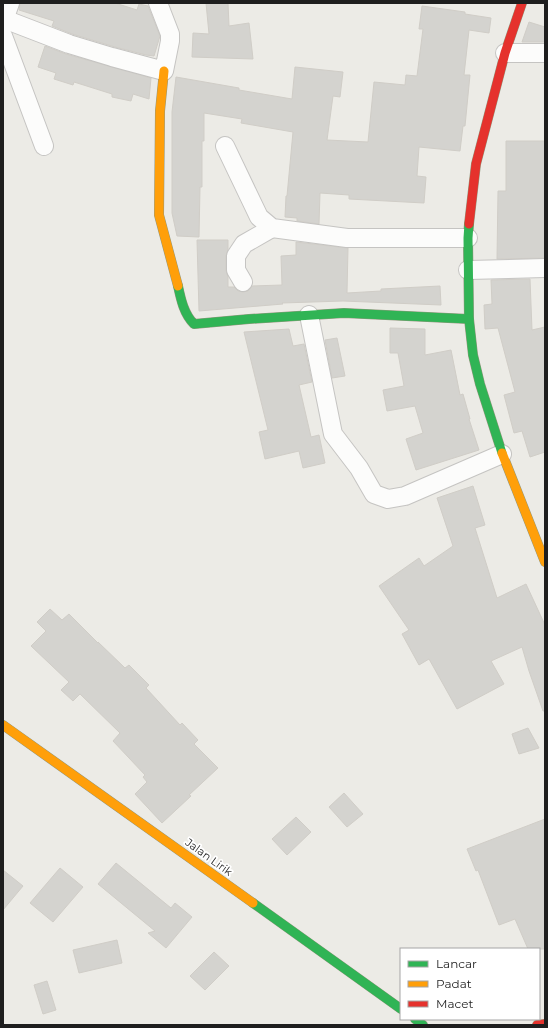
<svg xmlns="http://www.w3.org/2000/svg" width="548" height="1028" font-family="Montserrat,sans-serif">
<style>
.building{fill:#d4d3cf;stroke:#d0cdc7}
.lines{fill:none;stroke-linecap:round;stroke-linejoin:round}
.street-casing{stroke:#c5c4c2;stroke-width:20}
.fast-casing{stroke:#92977d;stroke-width:10}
.slow-casing{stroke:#92977d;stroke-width:10}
.jam-casing{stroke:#92977d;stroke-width:10}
.street{stroke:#fcfcfb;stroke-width:18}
.fast{stroke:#30b455;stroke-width:9}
.slow{stroke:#ff9f0a;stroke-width:9}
.jam{stroke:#e5322d;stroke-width:9}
.labels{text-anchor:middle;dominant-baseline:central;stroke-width:3.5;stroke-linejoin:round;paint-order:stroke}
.street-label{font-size:11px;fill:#1e1e1e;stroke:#fff}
</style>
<rect width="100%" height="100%" fill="#ecebe6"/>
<!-- building -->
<g class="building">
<polygon points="20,3 115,3 137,10 139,4 148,6 160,36 154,56 146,55 115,47 72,34 52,26 54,21 19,10"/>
<polygon points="206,3 228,3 229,26 249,23 253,59 192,57 193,33 209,34"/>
<polygon points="422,6 465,12 465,14 491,18 489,33 469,30 464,75 470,75 465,126 463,126 460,151 419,147 417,176 426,177 424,203 349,199 349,195 320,193 319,224 297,221 297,218 285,217 286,196 287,196 293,132 241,123 242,119 204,113 204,141 202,141 202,187 200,187 199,237 177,236 172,213 172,112 176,77 239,88 239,90 292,99 295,67 343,72 340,97 333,96 327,140 368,142 374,82 405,85 406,75 417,76 423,29 419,29"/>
<polygon points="529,22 545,27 545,42 522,42"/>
<polygon points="45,46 66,54 151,78 149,99 133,94 131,101 112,97 112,94 74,82 73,85 54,79 56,73 38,67"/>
<polygon points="506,141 545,141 545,258 497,259 498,191 506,191"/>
<polygon points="197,240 228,240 228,249 226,256 226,270 228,277 228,287 234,287 238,291 243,292 248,291 252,286 282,285 281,256 296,255 296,242 348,248 347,293 381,291 381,289 440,286 441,305 343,301 282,303 283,304 199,311"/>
<polygon points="530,279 532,330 545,327 545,452 530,457 522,431 514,433 504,395 515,392 498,328 485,329 484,305 492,304 491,280"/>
<polygon points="390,328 425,329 425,355 451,350 460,395 463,394 470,419 469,419 479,450 416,470 406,439 423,433 415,406 387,411 383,390 404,386 398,353 390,353"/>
<polygon points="289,329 293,346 304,344 312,382 299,385 311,437 319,435 325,463 303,468 299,451 265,459 259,432 268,430 244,332"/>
<polygon points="337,338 345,376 332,378 325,340"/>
<polygon points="473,486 485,525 475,528 497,598 526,584 545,625 545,711 543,711 529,671 522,647 491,661 504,684 457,709 429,659 419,665 402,634 409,630 379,586 419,558 424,566 453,546 437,498"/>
<polygon points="50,609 62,620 69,614 98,643 98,642 125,668 129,665 149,685 146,688 180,725 182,723 198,740 194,744 218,768 189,795 191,796 162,823 135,794 147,782 143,777 145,775 113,741 120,733 80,694 73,701 61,690 69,682 31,646 46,631 37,622"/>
<polygon points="528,728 539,748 519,754 512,734"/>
<polygon points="344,793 363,814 347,827 329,807"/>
<polygon points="296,817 311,832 287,855 272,839"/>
<polygon points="545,819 545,949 528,949 515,919 499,925 478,870 476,871 467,849"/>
<polygon points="116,863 171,908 175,903 192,917 166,948 148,933 155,931 98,884"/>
<polygon points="60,868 83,887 53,922 30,903"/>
<polygon points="3,870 23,886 3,910"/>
<polygon points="117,940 122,963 79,973 73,950"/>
<polygon points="214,952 229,966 205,990 190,976"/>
<polygon points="47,981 56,1010 43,1014 34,985"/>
</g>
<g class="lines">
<!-- street casing -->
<g class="street-casing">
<g id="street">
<polyline points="4,19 69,44 112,57 164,71 170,41 170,34 158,3"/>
<polyline points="3,23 10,3"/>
<polyline points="3,36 44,146"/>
<polyline points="505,53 545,53"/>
<polyline points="225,146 259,217 272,228 347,238 468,238"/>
<polyline points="468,270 545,268"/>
<polyline points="243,282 236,270 236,256 244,244 272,228"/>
<polyline points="309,315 333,434 359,468 374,494 388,499 405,496 502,454"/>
</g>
</g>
<!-- fast casing -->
<g class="fast-casing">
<g id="fast">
<polyline points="469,224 468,238 469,319 473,355 480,384 502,453"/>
<path d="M178,286c3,14 6,28 16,38l55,-5 95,-6 125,6"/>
<polyline points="253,903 401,1009"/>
<polyline points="415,1019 423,1025"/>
</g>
</g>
<!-- slow casing -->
<g class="slow-casing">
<g id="slow">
<polyline points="164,71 160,111 159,215 178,286"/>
<polyline points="502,453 545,562"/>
<polyline points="3,725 253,903"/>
</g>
</g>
<!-- jam casing -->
<g class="jam-casing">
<g id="jam">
<polyline points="469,224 476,164 505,53 522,3"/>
<polyline points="537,1025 545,1024"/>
</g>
</g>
<!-- street -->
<use href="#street" class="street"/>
<!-- fast -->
<use href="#fast" class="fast"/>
<!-- slow -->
<use href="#slow" class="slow"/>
<!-- jam -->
<use href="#jam" class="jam"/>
</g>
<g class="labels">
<!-- street labels -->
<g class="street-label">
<text transform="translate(209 857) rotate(36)">Jalan Lirik</text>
</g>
</g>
<!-- border -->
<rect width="548" height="1028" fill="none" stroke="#1e1e1e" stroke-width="8"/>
<!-- legend -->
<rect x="400" y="948" width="140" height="72" fill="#ffffff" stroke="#a5a5a5"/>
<rect x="408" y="961" width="20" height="6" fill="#30b455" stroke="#a5a5a5"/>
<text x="436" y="968" font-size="12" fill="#1e1e1e">Lancar</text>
<rect x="408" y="981" width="20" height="6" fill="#ff9f0a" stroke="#a5a5a5"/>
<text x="436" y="988" font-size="12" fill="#1e1e1e">Padat</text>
<rect x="408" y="1001" width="20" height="6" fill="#e5322d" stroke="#a5a5a5"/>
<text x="436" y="1008" font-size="12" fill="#1e1e1e">Macet</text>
</svg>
